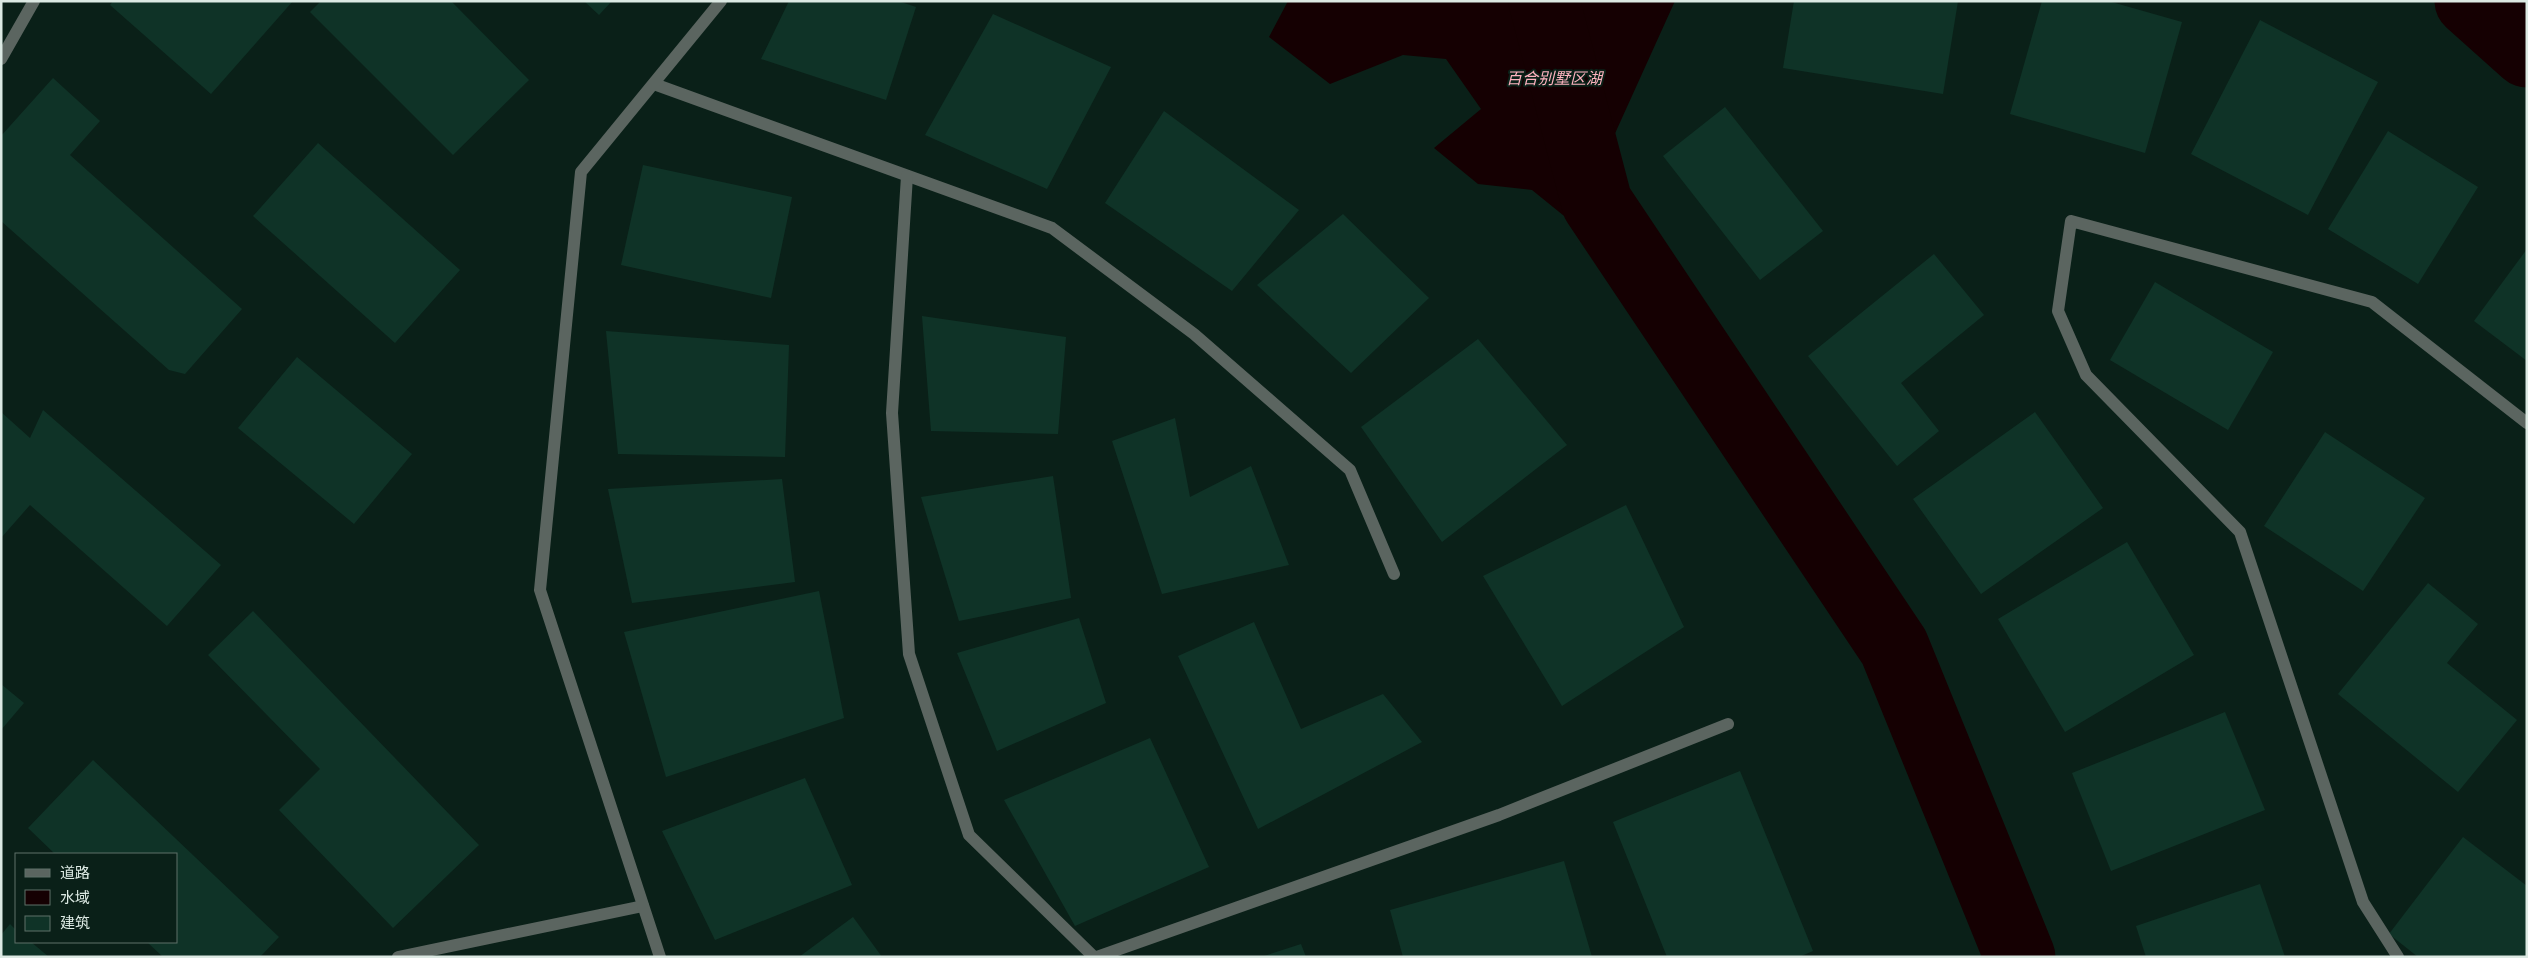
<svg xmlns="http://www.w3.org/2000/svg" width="2528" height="958" font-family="Overpass,'Noto Sans SC',sans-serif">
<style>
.water{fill:#150002}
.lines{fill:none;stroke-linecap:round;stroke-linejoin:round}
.river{stroke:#150002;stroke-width:71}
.building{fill:#0f3327}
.service{stroke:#5b6560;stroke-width:12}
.minor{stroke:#5b6560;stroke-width:12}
.labels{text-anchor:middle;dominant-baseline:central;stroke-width:4;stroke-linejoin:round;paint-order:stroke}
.water-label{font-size:16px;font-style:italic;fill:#fcb2be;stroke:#0a2018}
</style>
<rect width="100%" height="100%" fill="#0a2018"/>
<!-- water -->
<polygon class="water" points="1288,1 1675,1 1574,224 1532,190 1478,184 1434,148 1481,109 1446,59 1403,55 1330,84 1269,37"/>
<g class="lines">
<!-- river -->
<g class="river">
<polyline points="1544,1 1597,203 1894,647 2020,957"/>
<polyline points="2470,1 2527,52"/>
</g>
</g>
<!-- building -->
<g class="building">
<polygon points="113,1 293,1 211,94 110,5"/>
<polygon points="321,1 451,1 529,80 453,155 310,12"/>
<polygon points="584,1 612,1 599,15"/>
<polygon points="789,1 898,1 916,7 886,100 761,59"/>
<polygon points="1794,1 1958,1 1943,94 1783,68"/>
<polygon points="2042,1 2108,1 2182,22 2145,153 2010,114"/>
<polygon points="993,14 1111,67 1047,189 925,135"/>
<polygon points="2260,20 2378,82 2308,215 2191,154"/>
<polygon points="53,78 100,121 70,155 242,309 185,374 169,370 1,221 1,136"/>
<polygon points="1725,107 1823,231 1760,280 1663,156"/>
<polygon points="1164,111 1299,210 1232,291 1105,203"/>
<polygon points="2388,131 2478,187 2418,284 2328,229"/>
<polygon points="318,143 460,270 395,343 253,216"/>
<polygon points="643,165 792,197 771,298 621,265"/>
<polygon points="1343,214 1429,298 1351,373 1257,285"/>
<polygon points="2527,249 2527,361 2474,321"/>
<polygon points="1934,254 1984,315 1901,383 1939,431 1897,466 1808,356"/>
<polygon points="2155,282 2273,352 2228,430 2110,360"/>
<polygon points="922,316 1066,337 1058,434 931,431"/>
<polygon points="606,331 789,345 785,457 618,454"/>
<polygon points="1478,339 1567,445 1442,542 1361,427"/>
<polygon points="297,357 412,454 354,524 238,428"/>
<polygon points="43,410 221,565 167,626 30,505 1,538 1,412 30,438"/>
<polygon points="2035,412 2103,508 1981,594 1913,499"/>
<polygon points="1175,418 1190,497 1251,466 1289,565 1162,594 1112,441"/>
<polygon points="2325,432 2425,498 2363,591 2264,526"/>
<polygon points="1053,476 1071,598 959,621 921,497"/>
<polygon points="782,479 795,582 632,603 608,489"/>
<polygon points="1626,505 1684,627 1562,706 1483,576"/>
<polygon points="2127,542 2194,655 2065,732 1998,619"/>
<polygon points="2428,583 2478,624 2447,663 2517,720 2458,792 2338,694"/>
<polygon points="819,591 844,718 666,777 624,632"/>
<polygon points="253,611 479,845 393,928 279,810 320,769 208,655"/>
<polygon points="1079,618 1106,703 997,751 957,653"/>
<polygon points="1254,622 1301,729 1383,694 1422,742 1258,829 1178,656"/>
<polygon points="1,684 24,703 1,730"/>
<polygon points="2225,712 2265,810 2111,871 2072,773"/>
<polygon points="1150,738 1209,867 1075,926 1004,800"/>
<polygon points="93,760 279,937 260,957 163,957 147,942 176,942 176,854 55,854 28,828"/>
<polygon points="1740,771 1813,951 1799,957 1667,957 1613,822"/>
<polygon points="805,778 852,885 715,940 662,831"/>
<polygon points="2463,837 2527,886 2527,957 2418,957 2389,934"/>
<polygon points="1564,861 1592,957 1403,957 1390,910"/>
<polygon points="2260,884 2285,957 2146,957 2136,926"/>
<polygon points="853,917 882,957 799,957"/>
<polygon points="10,924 16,930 16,942 31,942 49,957 1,957 1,935"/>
<polygon points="1301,944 1306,957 1264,957 1264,956"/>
</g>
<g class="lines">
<!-- service -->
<g class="service">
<polyline points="1,59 34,1"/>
<polyline points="654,84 1052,228 1194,334 1350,470 1394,574"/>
<polyline points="907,176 892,413 909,654 969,835 1094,957"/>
<polyline points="398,957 643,906"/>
<polyline points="1097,957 1499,815 1728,724"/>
<polyline points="2398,957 2363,902 2240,532 2086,375 2058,311 2071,221 2372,302 2527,423"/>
</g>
<!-- minor -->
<polyline class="minor" points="660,957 540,590 581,172 721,1"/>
</g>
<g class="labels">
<!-- water labels -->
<g class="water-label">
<text x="1554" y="80">百合别墅区湖</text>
</g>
</g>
<!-- border -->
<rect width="2528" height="958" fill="none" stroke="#dce9e3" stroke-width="5"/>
<!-- legend -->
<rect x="15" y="853" width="162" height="90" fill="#0a2018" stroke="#5e7069"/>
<rect x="25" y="869" width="25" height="8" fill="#5b6560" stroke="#5e7069"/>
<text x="60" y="878" font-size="15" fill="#dce9e3">道路</text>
<rect x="25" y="890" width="25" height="15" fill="#150002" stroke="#5e7069"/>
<text x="60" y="903" font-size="15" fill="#dce9e3">水域</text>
<rect x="25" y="916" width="25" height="15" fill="#0f3327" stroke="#5e7069"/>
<text x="60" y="928" font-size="15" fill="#dce9e3">建筑</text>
</svg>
